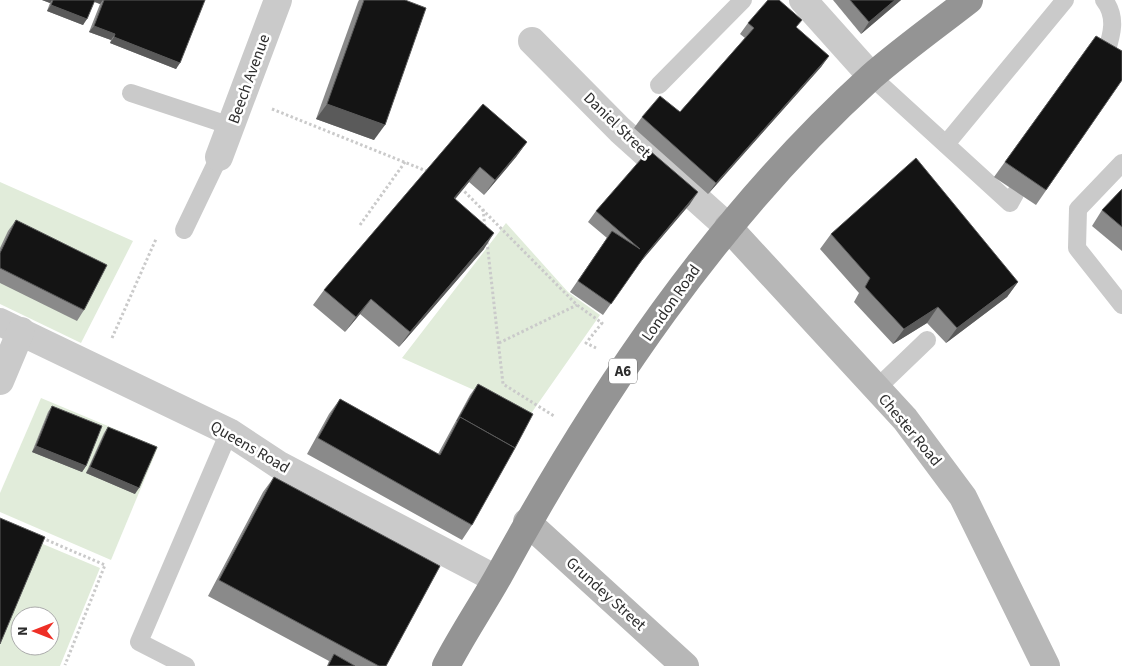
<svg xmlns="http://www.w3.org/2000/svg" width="1122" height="666" font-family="'Source Sans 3',sans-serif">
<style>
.green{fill:#e1ecda;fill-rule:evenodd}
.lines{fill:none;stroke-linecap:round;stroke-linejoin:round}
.path{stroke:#cacaca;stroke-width:3;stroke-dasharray:2.5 2.5;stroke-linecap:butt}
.lane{stroke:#cacaca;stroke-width:18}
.street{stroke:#cacaca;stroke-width:28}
.secondary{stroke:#b7b7b7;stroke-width:28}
.highway{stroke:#949494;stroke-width:28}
.wall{fill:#8a8a8a}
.shaded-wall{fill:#5a5a5a}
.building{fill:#141414;stroke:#5a5a5a}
.labels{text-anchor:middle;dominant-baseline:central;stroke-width:5;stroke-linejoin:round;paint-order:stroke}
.shield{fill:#fff;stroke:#6c6c6c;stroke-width:1}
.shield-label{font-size:15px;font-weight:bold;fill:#2d2d2d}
.street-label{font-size:16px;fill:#2d2d2d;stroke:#fff}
</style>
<rect width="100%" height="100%" fill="#fff"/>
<!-- green -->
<g class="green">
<polygon points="0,182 133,241 81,343 0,304"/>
<polygon points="506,223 568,292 600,315 530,415 402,358"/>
<polygon points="41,398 158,447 111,560 0,512 0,493"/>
<path d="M0,526l100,42 -40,98h-60zM20,616h30v30h-30z"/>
</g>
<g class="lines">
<!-- path -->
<g class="path">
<polyline points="272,109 429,172"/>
<polyline points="461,188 577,305 602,323 586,343 596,348"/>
<polyline points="483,209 485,228"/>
<polyline points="360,225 405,162"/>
<polyline points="487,242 503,384 554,416"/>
<polyline points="112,338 156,239"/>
<polyline points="499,343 577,305"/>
<polyline points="42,538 105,565 65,665"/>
</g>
<!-- lane -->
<g class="lane">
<path d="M1104,60c6,-21 15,-41 0,-60"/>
<polyline points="872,77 1010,203 1015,194"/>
<polyline points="659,85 743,0"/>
<polyline points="131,93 231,126"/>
<polyline points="946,144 1065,0"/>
<polyline points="1122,163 1078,209 1077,248 1122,305"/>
<polyline points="184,230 219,157"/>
<polyline points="876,389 927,340"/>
<polyline points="186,666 139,642 229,432"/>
</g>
<!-- street -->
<g class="street">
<polyline points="803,0 872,77"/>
<polyline points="532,41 620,130 728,227"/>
<polyline points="219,157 278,0"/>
<polyline points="0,322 229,432 279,465 496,579"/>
<polyline points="0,381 21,331"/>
</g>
<!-- secondary -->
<g class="secondary">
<polyline points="728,227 905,419 963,497 1046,666"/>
<polyline points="527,522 685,666"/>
</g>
<!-- highway -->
<path class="highway" d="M446,666c16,-31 35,-59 52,-89 100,-183 218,-359 373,-500 31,-27 66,-52 98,-77"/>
</g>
<!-- wall -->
<g class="wall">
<polygon points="42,0 205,0 176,69 110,43 111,40 89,32 100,4 94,2 83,25 47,11 50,3"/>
<polygon points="359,0 405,0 374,140 316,119 358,2"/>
<polygon points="833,0 901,0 861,34"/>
<polygon points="748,23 797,28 829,56 821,67 708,194 634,128 642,117 680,112 745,38 740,34"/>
<polygon points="1096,36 1122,80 1036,205 994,177"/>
<polygon points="483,104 527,142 516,157 484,195 469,182 455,199 484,249 399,347 360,314 345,332 313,305 324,290"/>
<polygon points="1122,189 1122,251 1092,226 1102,210"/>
<polygon points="690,204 638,265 603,315 570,292 607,238 588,222 596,211"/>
<polygon points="16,220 84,310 77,321 0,283 0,248 8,231"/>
<polygon points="831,234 1018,282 1007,297 946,343 927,323 893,344 854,302 859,293 820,249"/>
<polygon points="478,384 472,525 462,540 307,454 329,414 340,399 438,454 470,395"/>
<polygon points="52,406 86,466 82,472 32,452 48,412"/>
<polygon points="108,427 135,494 86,473 104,433"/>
<polygon points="274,477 386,666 327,666 329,661 208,596 263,492"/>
</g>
<!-- shaded-wall -->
<g class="shaded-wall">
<polygon points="42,0 52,0 50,3"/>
<polygon points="93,0 103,0 100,4 93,1"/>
<polygon points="895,0 901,0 861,34 869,22"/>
<polygon points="51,5 87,19 83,25 47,11"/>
<polygon points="94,26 115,34 111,40 89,32"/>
<polygon points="114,37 180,63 176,69 110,43"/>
<polygon points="829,56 821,67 708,194 716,183"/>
<polygon points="327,104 385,125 374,140 316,119"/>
<polygon points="527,142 516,157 484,195 495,180"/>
<polygon points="480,167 469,182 443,214 454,198"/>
<polygon points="698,192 690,204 638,265 646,254"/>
<polygon points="494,233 484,249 399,347 410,332"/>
<polygon points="1018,282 1007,297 946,343 957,328"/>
<polygon points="371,299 360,314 345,332 356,317"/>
<polygon points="938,307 927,323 893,344 904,329"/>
<polygon points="36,446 86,466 82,472 32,452"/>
<polygon points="90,467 139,488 135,494 86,473"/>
</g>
<!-- building -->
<g class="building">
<polygon points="53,0 95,0 87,19 51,5"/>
<polygon points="104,0 205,0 180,63 114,37 115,34 94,26"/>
<polygon points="364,0 405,0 426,8 385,125 327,104"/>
<polygon points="768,0 779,0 802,20 796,27 829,56 716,183 642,117 660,96 680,112 754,28 748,23"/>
<polygon points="850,0 895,0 869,22"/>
<polygon points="1096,36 1122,51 1122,80 1046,190 1005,162"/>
<polygon points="483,104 527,142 495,180 480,167 454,198 494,233 410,332 371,299 356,317 324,290"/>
<polygon points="649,150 698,192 646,254 611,304 578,281 612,231 640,249 596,211"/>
<polygon points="916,158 1018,282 957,328 938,307 904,329 865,287 870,278 831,234"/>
<polygon points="1122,189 1122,227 1102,210"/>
<polygon points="16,220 107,265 84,310 0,268 0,253"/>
<polygon points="478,384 533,414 515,448 460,417 457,421"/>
<polygon points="340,399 440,455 460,417 515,448 472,525 318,438"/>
<polygon points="52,406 102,426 86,466 36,446"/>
<polygon points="108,427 157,447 139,488 90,467"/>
<polygon points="274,477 440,566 386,666 379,666 219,580"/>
<polygon points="0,518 45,537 0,644"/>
<polygon points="334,654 355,666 328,666"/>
</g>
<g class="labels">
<!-- shield labels -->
<rect class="shield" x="609" y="358.5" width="28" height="25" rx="4"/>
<g class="shield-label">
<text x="623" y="371">A6</text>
</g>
<!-- street labels -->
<g class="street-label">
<text transform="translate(249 79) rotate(-70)">Beech Avenue</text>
<text transform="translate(617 125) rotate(44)">Daniel Street</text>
<text transform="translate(671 303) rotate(-55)">London Road</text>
<text transform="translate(910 430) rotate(50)">Chester Road</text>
<text transform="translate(250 447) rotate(30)">Queens Road</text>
<text transform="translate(606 594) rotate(42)">Grundey Street</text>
</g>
</g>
<!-- north arrow -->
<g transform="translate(35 631) rotate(270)"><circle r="24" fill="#ffffff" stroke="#ababab"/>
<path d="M0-4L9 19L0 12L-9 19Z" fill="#ee2f26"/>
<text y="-8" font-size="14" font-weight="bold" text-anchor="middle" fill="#2d2d2d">N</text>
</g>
</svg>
